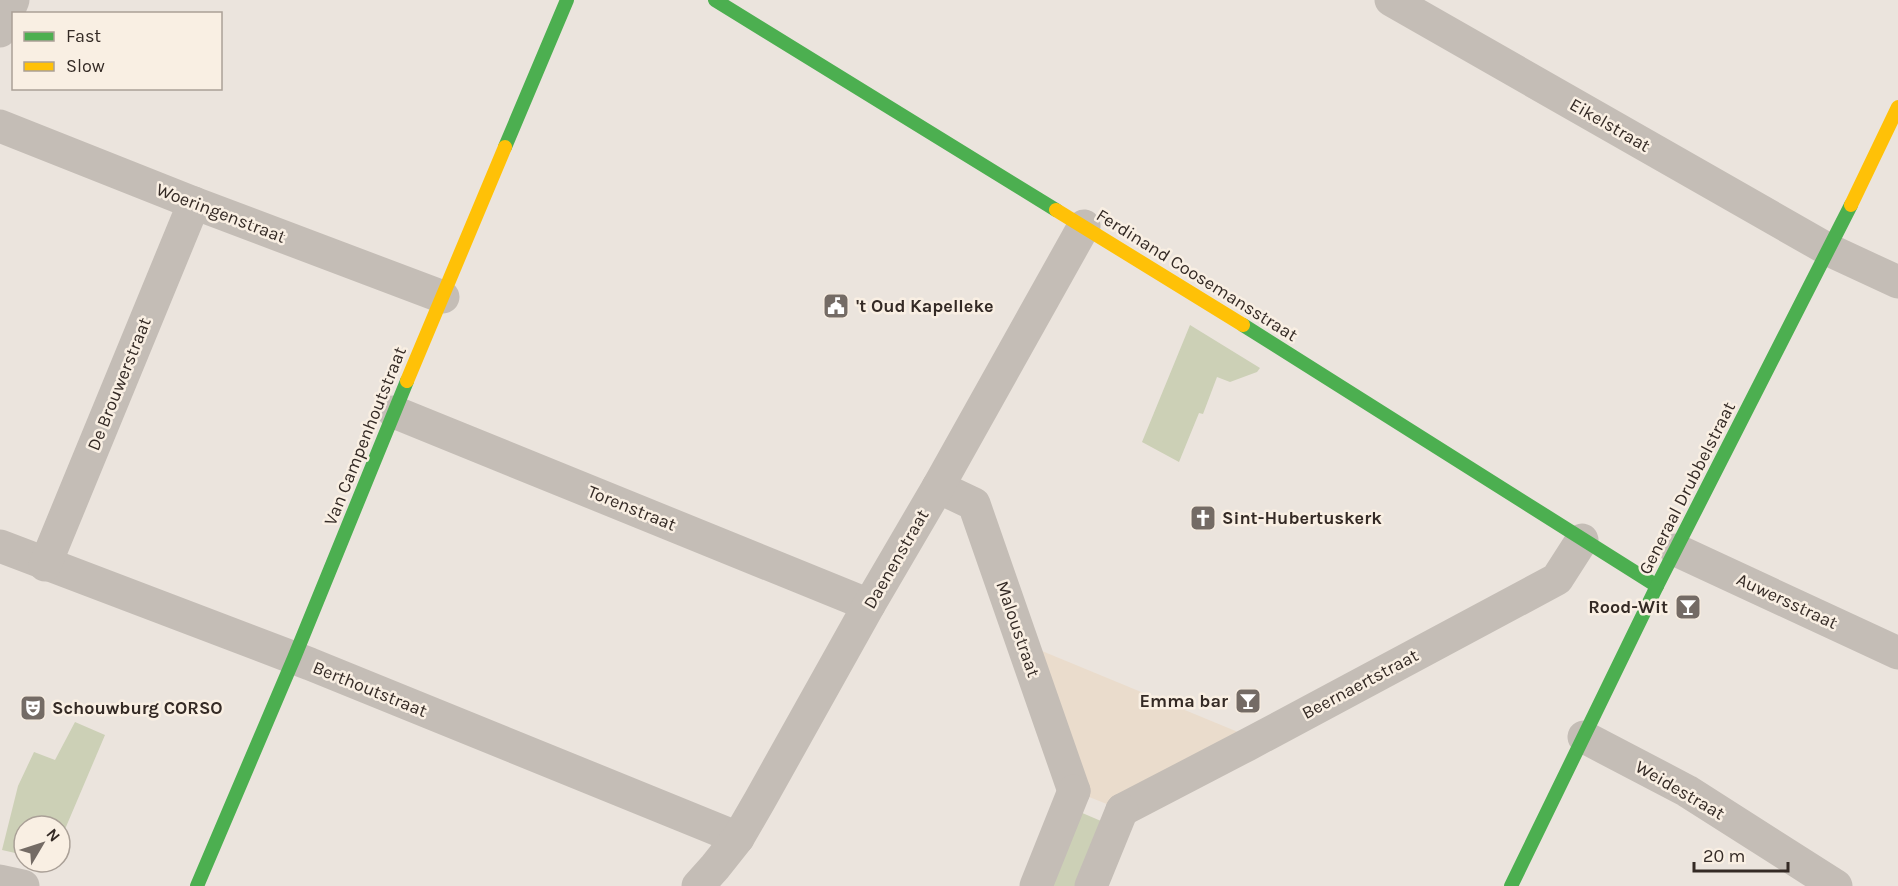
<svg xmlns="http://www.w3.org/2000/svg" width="1898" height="886" font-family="Karla,sans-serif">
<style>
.green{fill:#ccd0b6}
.plaza{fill:#eadccc}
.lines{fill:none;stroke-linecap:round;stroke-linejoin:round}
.street{stroke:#c4bdb6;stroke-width:33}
.fast{stroke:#4caf50;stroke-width:14}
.slow{stroke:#ffc107;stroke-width:14}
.labels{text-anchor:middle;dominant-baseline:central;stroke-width:5;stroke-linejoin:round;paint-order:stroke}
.street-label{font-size:18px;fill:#342a25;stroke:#f9efe3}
.poi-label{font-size:18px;font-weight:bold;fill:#342a25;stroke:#f9efe3;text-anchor:start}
</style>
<rect width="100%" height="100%" fill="#ebe4dd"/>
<!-- green -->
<g class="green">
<polygon points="1190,325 1260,368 1257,372 1230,382 1217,377 1203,414 1199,413 1179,462 1142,442"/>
<polygon points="75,722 105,735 60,841 60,826 24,826 24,855 2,850 18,786 34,752 55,760"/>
<polygon points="1080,812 1108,824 1082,886 1049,886"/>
</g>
<!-- plaza -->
<polygon class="plaza" points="1042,651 1238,732 1122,810 1074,791"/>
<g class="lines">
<!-- street -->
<g class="street">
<polyline points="1391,0 1829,250 1898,282"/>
<polyline points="0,31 13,0"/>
<polyline points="0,126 194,203 443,297"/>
<polyline points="394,412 869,605"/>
<polyline points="938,487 974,504 1074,791"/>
<polyline points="0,546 310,664 738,838"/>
<polyline points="1676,550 1898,653"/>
<polyline points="45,565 194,203"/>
<polyline points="1584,737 1687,791 1836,886"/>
<polyline points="1122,810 1247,745 1557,579 1582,540"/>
<polyline points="0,881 23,886"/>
<polyline points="698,886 715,867 738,838 760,800 869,605 938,487 1084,226"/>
<polyline points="1036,886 1074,791"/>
<polyline points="1091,886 1122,810"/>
</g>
<!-- fast -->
<g class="fast">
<polyline points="715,0 1056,210"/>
<polyline points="505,147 567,0"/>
<polyline points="1243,325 1657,586"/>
<polyline points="197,886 294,658 407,381"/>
<polyline points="1511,886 1657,586 1851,205"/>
</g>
<!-- slow -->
<g class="slow">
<polyline points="1851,205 1898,107"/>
<polyline points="1056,210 1243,325"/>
<polyline points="407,381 505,147"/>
</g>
</g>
<!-- icons -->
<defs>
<g id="civic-square" transform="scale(1.35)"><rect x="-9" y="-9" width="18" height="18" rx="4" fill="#746b65" stroke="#f9efe3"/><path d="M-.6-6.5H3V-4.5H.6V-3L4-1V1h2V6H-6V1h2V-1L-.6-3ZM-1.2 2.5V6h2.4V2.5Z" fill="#fff"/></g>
<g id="church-square" transform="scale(1.35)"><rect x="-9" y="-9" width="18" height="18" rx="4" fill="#746b65" stroke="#f9efe3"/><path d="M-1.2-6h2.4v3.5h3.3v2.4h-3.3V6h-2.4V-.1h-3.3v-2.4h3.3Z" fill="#fff"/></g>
<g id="bar-square" transform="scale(1.35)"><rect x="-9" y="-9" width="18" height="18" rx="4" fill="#746b65" stroke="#f9efe3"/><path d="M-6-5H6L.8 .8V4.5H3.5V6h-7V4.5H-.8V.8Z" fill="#fff"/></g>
<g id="theatre-square" transform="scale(1.35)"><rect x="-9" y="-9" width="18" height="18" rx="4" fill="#746b65" stroke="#f9efe3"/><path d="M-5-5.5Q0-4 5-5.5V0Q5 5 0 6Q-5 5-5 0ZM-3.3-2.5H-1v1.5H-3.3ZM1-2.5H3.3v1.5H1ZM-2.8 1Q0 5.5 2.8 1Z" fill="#fff"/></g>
</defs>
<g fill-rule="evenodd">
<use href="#civic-square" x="836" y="306"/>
<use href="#church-square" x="1203" y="518"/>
<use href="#bar-square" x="1688" y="607"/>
<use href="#bar-square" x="1248" y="701"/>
<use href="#theatre-square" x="33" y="708"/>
</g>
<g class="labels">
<!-- street labels -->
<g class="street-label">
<text transform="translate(1610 125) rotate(30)">Eikelstraat</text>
<text transform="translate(221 213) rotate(21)">Woeringenstraat</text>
<text transform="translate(1197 275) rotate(32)">Ferdinand Coosemansstraat</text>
<text transform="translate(119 384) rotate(-68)">De Brouwerstraat</text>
<text transform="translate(365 436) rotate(-68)">Van Campenhoutstraat</text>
<text transform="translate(1687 488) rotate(-63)">Generaal Drubbelstraat</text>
<text transform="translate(632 508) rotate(22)">Torenstraat</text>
<text transform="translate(896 559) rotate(-60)">Daenenstraat</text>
<text transform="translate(1787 601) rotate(25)">Auwersstraat</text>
<text transform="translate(1018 629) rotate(71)">Maloustraat</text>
<text transform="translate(1360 684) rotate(-28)">Beernaertstraat</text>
<text transform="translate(370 689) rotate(22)">Berthoutstraat</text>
<text transform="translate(1680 790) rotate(30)">Weidestraat</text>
</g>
<!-- poi labels -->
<g class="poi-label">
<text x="856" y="306">'t Oud Kapelleke</text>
<text x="1222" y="518">Sint-Hubertuskerk</text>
<text x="1668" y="607" text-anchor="end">Rood-Wit</text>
<text x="1228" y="701" text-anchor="end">Emma bar</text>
<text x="52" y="708">Schouwburg CORSO</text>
</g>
</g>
<!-- legend -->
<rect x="12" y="12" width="210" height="78" fill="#f9efe3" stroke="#aaa097" stroke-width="1.5"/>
<rect x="24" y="32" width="30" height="9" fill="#4caf50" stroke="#aaa097" stroke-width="1.5"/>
<text x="66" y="42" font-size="18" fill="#342a25">Fast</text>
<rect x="24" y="62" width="30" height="9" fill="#ffc107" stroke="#aaa097" stroke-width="1.5"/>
<text x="66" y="72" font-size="18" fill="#342a25">Slow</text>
<!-- north arrow -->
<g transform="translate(42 844) rotate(51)"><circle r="28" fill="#f9efe3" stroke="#aaa097" stroke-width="1.5"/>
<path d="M0-4.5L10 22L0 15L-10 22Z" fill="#746b65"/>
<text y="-9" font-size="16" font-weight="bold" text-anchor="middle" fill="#342a25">N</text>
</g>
<!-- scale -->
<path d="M1694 862v9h94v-9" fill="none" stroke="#342a25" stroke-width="3"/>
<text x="1703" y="862" font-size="18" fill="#342a25" stroke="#f9efe3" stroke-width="4.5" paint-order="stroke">20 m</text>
</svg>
